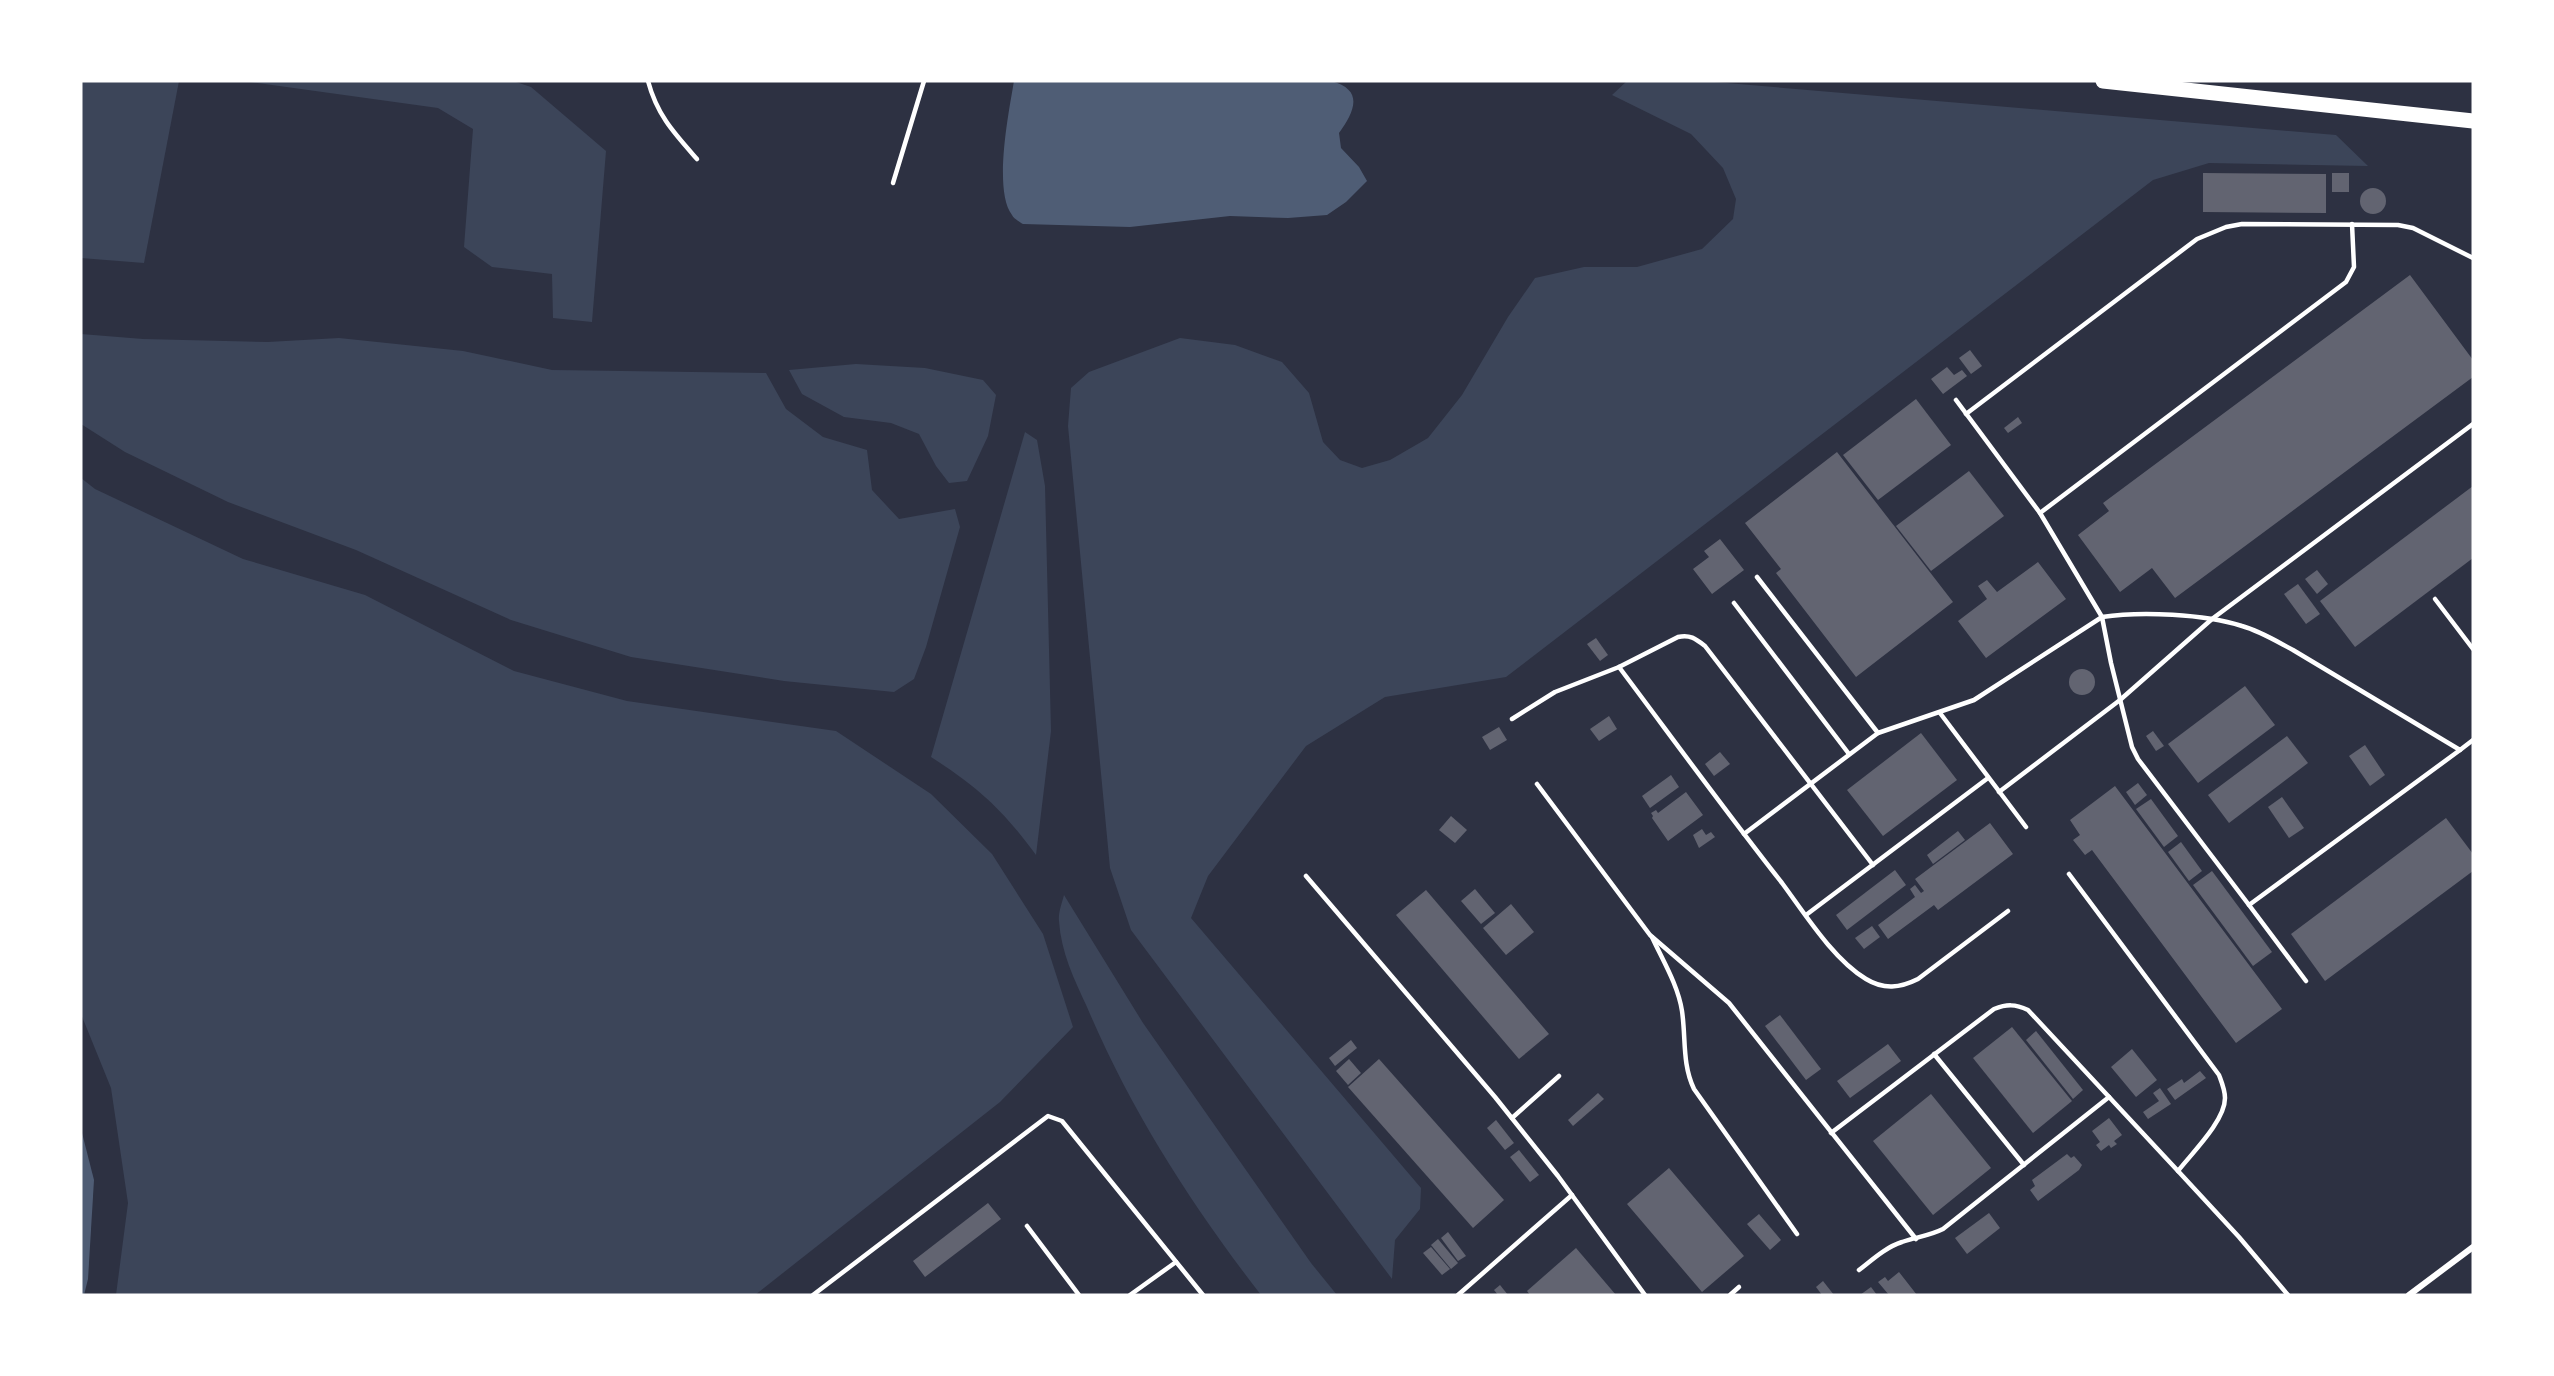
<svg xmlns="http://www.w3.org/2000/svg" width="2554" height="1376" font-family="'DM Sans',sans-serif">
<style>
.green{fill:#3c4559}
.water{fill:#4f5d75}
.building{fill:#626471}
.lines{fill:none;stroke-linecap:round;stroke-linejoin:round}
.service{stroke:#fff;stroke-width:4.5}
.minor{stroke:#fff;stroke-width:6}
.primary{stroke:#fff;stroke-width:15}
</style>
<rect width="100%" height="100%" fill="#2d3142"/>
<!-- green -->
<g class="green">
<polygon points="81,81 179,81 144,263 81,258"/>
<polygon points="243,81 513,81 531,87 606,151 592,322 553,318 552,274 492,267 464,247 473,129 438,108"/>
<polygon points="1627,81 1703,81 2336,135 2368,166 2209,163 2153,180 1506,677 1385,697 1306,746 1208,876 1191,918 1421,1188 1420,1209 1395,1240 1392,1279 1131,930 1110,868 1068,426 1071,388 1089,372 1180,338 1235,345 1282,362 1309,393 1323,442 1340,460 1362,468 1390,460 1428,438 1462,395 1508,317 1535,278 1584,267 1637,267 1702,249 1733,219 1736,199 1723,168 1691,134 1612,95"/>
<polygon points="81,334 143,339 268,342 339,338 463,351 552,370 766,373 786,409 823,437 867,450 872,490 899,519 955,509 960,527 926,647 914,679 894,692 784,681 631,657 511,620 356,550 228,502 125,452 81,424"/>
<polygon points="856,364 925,368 983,380 996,395 988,436 967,481 949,483 936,466 919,434 891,423 844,417 802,394 789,370"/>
<path d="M1025,432l12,8 8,46 6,245 -15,124c-34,-46 -57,-67 -105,-98z"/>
<polygon points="81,478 95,489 243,559 365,595 514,671 627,701 836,731 931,794 992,854 1043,934 1073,1027 1000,1102 755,1295 116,1295 128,1203 111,1088 81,1014"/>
<path d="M1064,895l79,128 168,240 26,32h-76c-69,-89 -130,-184 -174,-288 -13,-28 -26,-55 -28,-86 -1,-8 3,-18 5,-26z"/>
</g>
<!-- water -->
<g class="water">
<path d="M1014,81h317c34,9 23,31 8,52l2,15 18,19 8,14 -21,21 -19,13 -39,3 -58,-2 -100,11 -107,-3c-3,-2 -9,-5 -11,-9 -19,-25 -3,-104 2,-134z"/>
<polygon points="81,1129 94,1180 88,1279 84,1295 81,1295"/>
</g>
<!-- building -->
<g class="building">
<polygon points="2203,173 2326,174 2326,213 2203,212"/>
<rect x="2332" y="173" width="17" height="19"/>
<circle cx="2373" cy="201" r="13"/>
<polygon points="2410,275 2473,360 2473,377 2175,598 2152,568 2120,592 2078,535 2109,511 2103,503"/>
<polygon points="1970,350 1982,366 1971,374 1959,358"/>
<polygon points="1947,367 1954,375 1962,370 1967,376 1943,394 1931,379"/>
<polygon points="1916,399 1951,445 1878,500 1843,455"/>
<polygon points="2018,417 2022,423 2008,433 2004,428"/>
<polygon points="1837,452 1953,602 1856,677 1776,573 1781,569 1745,523"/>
<polygon points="1969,471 2004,516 1931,571 1896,526"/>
<polygon points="2473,486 2473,558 2355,647 2320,601"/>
<polygon points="1720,539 1744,570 1712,594 1693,569 1709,557 1704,551"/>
<polygon points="2038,562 2066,599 1986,658 1958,621 1987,599 1978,586 1987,580 1997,592"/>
<polygon points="2317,570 2328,584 2317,594 2305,579"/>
<polygon points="2298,584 2320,614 2306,624 2284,594"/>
<polygon points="1596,638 1608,655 1600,661 1587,644"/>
<circle cx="2082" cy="682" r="13"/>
<polygon points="2245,686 2275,725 2198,783 2168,744"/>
<polygon points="1609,716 1617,729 1599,741 1590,729"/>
<polygon points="1499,727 1507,740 1490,750 1482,737"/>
<polygon points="2153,731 2164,746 2156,751 2146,736"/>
<polygon points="1921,733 1957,780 1883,836 1847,790"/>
<polygon points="2287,736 2308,763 2229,823 2208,795"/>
<polygon points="2365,745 2385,775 2370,786 2349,756"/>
<polygon points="1720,752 1730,764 1714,776 1705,764"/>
<polygon points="1671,775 1679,787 1650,808 1642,796"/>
<polygon points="2138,783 2147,795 2135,805 2126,792"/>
<polygon points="2115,786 2282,1009 2236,1043 2092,850 2085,855 2073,840 2080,835 2070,820"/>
<polygon points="1686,792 1703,815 1668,841 1652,818 1653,816 1651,813 1656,810 1658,813"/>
<polygon points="2282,797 2304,828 2289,838 2268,807"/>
<polygon points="2151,799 2178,836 2164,847 2136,809"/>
<polygon points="1451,816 1467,830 1455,843 1439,830"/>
<polygon points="2446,818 2473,854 2473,871 2325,981 2291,934"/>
<polygon points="1990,823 2013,854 1938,910 1934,905 1888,939 1878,925 1915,897 1910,889 1915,885 1921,893 1924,891 1915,879"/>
<polygon points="1702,829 1706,835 1711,832 1715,837 1699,848 1693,835"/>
<polygon points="1958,831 1965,840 1933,864 1927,855"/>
<polygon points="2181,842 2202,871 2189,881 2168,852"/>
<polygon points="1895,870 1906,885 1847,930 1836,915"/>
<polygon points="2212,871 2272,952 2253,966 2193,885"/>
<polygon points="1475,889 1495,913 1481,924 1461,901"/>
<polygon points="1426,890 1549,1034 1519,1059 1396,915"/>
<polygon points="1511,904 1534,932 1506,955 1483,928"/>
<polygon points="1872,926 1880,937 1864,949 1855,938"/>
<polygon points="1780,1015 1821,1069 1806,1080 1765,1026"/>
<polygon points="2012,1027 2072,1101 2033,1133 1973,1058"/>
<polygon points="2036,1031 2083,1090 2073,1099 2026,1040"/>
<polygon points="1351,1040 1357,1048 1335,1066 1329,1058"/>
<polygon points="1888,1044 1901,1061 1850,1098 1837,1081"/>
<polygon points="2132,1049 2157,1080 2136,1097 2111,1067"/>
<polygon points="1349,1059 1361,1073 1348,1085 1336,1071"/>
<polygon points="1379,1059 1504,1200 1473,1228 1348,1087"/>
<polygon points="2200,1071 2206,1078 2175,1100 2167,1089 2182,1079 2184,1083"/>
<polygon points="2160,1088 2171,1104 2148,1119 2143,1112 2159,1101 2153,1093"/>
<polygon points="1598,1093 1604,1099 1573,1126 1568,1120"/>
<polygon points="1931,1094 1991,1168 1933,1215 1873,1141"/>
<polygon points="2109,1118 2122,1135 2114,1141 2117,1144 2111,1148 2109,1145 2101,1151 2096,1145 2100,1142 2092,1131"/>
<polygon points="1496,1120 1514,1143 1505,1150 1487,1128"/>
<polygon points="1519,1150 1539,1175 1530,1182 1510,1157"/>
<polygon points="2067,1154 2071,1158 2074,1156 2082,1165 2079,1170 2038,1201 2030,1190 2035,1186 2032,1180"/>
<polygon points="1669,1168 1744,1256 1702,1292 1627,1204"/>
<polygon points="988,1203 1001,1219 925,1277 913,1261"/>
<polygon points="1989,1213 2000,1228 1967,1254 1955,1238"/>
<polygon points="1759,1214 1781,1240 1770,1250 1747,1224"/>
<polygon points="1448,1232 1466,1256 1458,1261 1441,1238"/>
<polygon points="1438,1239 1458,1263 1451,1269 1431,1245"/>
<polygon points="1431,1247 1450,1269 1442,1275 1423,1253"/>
<polygon points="1576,1248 1616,1295 1530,1295 1527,1291"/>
<polygon points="1899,1272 1917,1295 1889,1295 1878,1282 1885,1277 1888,1281"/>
<polygon points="1823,1281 1834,1295 1822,1295 1816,1287"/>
<polygon points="1500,1285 1508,1295 1498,1295 1494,1290"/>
<polygon points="1871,1287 1877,1295 1860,1295"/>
</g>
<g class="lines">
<!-- service -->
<g class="service">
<path d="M648,81c9,34 26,52 49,78"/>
<polyline points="893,183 924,81"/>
<polyline points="1956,400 2040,513 2102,617 2111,663 2132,747 2138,759 2249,905 2460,750"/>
<polyline points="1966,414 2197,239 2226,227 2242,224 2398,225 2413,228 2473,258"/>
<polyline points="2040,513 2346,282 2354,267 2352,224"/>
<path d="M1757,577l121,156 96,-33 128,-83c39,-6 102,-3 140,9 18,5 34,15 51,24l167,100 13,-10"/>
<polyline points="2435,599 2473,649"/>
<polyline points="1734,603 1849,754"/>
<path d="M1619,667c54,72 107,145 163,216 23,31 51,76 84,96 18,11 34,9 52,0l90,-68"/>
<polyline points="1940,713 2026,827"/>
<path d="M1512,719l43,-27 64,-25 59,-30c12,-3 18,2 27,9l168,219"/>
<polyline points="1537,784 1650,935 1729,1003 1916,1239"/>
<polyline points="1999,792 2120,700 2212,619 2473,424"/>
<polyline points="1744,834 1878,733"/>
<path d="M2069,874l150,201c3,8 6,15 6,23 0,23 -33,55 -47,73l61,66 49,58"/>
<polyline points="1306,876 1495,1097 1558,1176 1645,1295"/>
<polyline points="2249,905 2306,981"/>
<polyline points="1806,915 1988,778"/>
<path d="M1652,937c11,24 26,48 30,74 4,27 0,53 12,78l103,145"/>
<polyline points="1934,1054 2024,1165"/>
<polyline points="1512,1118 1559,1076"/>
<path d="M1831,1133l163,-124c13,-5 21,-5 34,1l150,161"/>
<polyline points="1027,1226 1079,1295"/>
<path d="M1859,1270c13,-10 27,-23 43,-28 14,-5 27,-6 41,-13l166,-132"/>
<polyline points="813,1295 1048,1116 1062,1121 1203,1295"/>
<polyline points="1130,1295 1176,1262"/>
<polyline points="1458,1295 1572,1195"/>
<polyline points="1730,1295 1739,1287"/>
</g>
<!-- minor -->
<polyline class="minor" points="2409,1295 2473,1247"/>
<!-- primary -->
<polyline class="primary" points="2103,81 2473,121"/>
</g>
<!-- border -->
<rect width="2554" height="1376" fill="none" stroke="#ffffff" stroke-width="165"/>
</svg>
